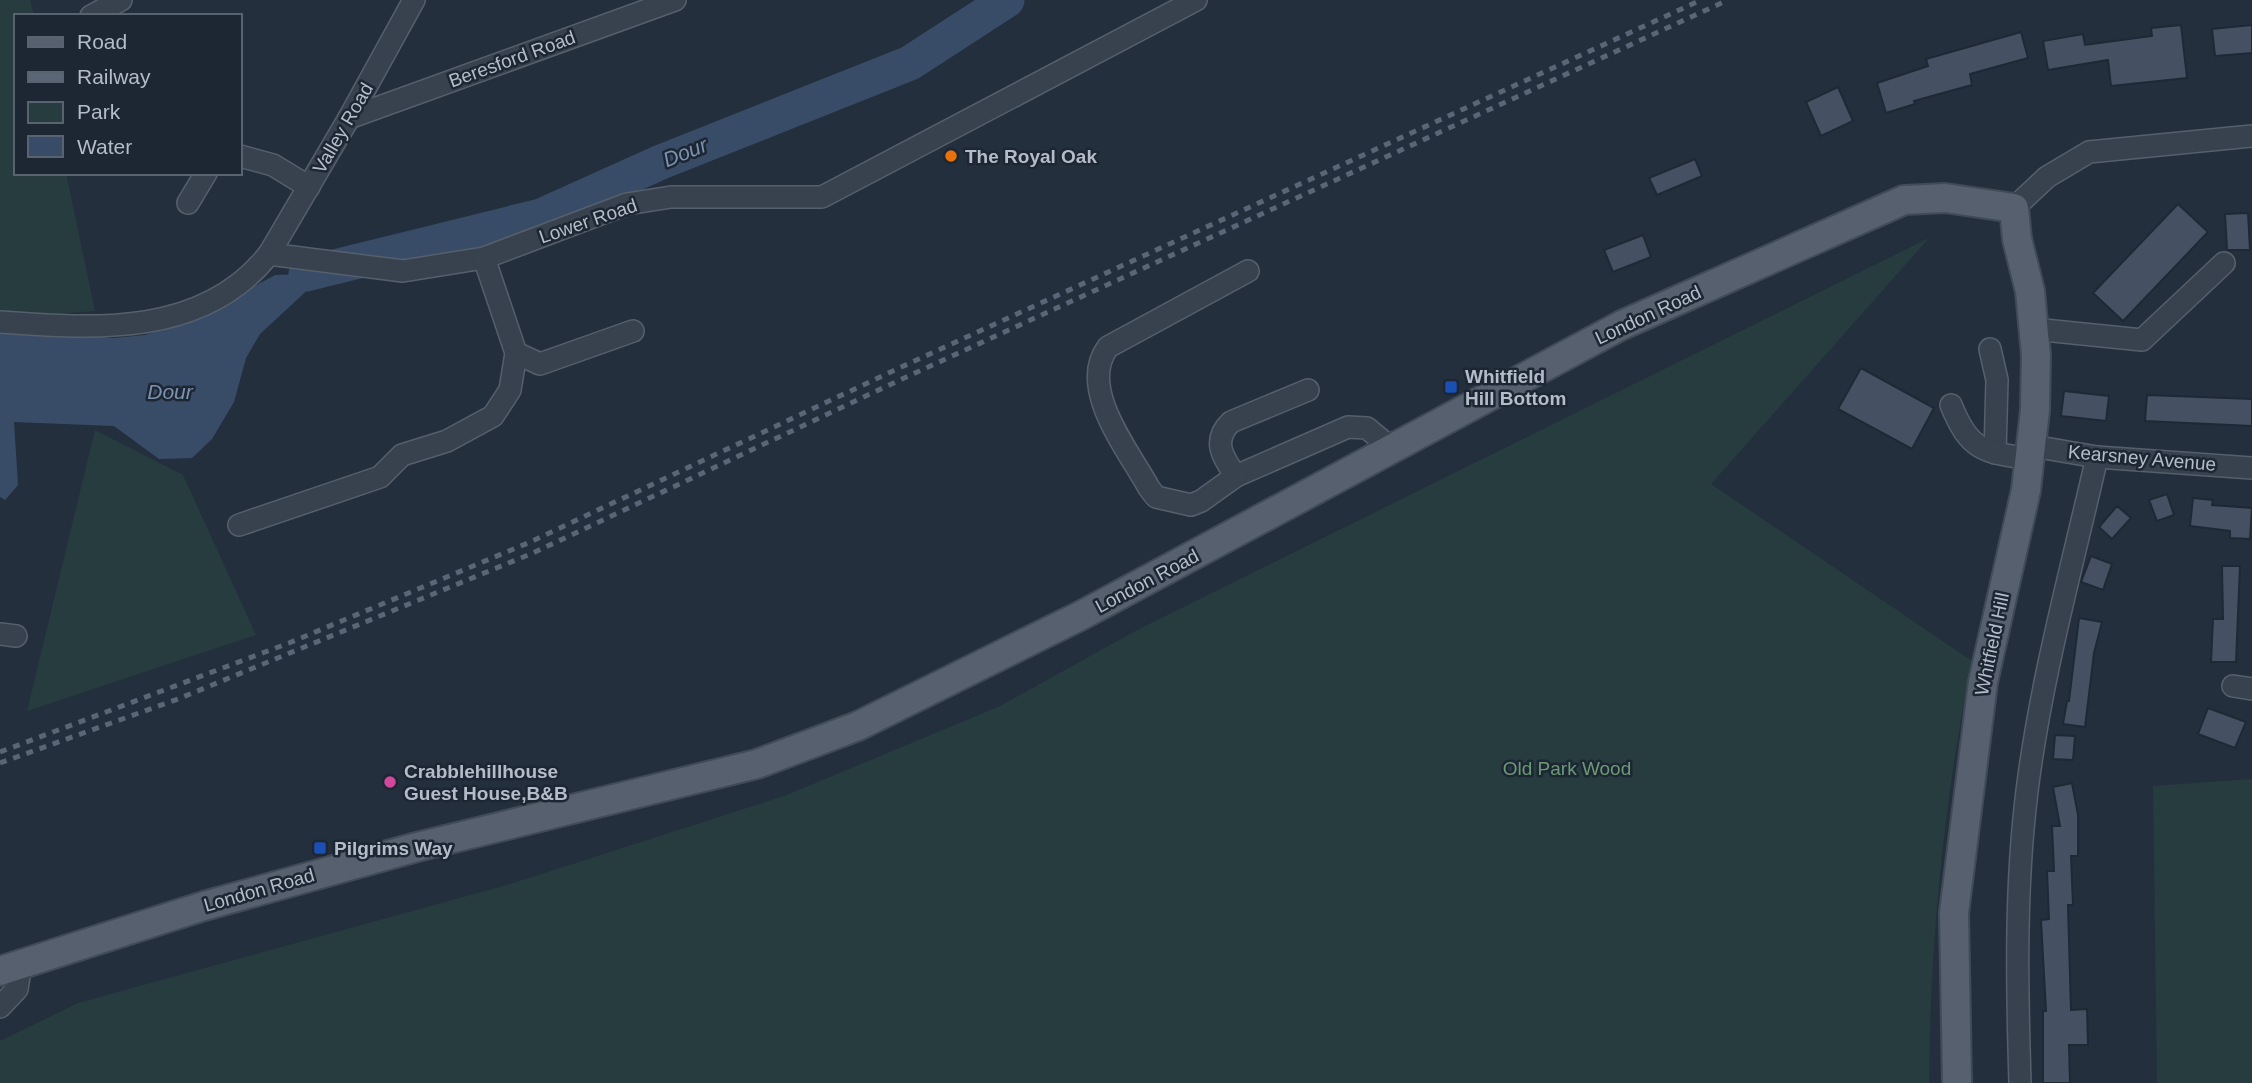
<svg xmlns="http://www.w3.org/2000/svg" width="2252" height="1083" font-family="Arial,sans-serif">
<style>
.green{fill:#263c3f}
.water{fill:#394c67}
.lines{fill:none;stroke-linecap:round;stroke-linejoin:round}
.river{stroke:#394c67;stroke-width:35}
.building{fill:#455162;stroke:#1f2835;stroke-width:2}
.minor-casing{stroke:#565f6c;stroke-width:24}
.major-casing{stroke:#414a57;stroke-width:32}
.minor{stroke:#38414e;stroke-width:21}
.major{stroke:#56606e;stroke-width:28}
.rail{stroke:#5a6575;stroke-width:5;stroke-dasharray:7 7;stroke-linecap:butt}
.food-dot{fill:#e8710a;stroke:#1d2633;stroke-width:2.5}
.transit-dot{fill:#1a4fb4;stroke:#1d2633;stroke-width:2.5}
.hotel-dot{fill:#d1479c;stroke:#1d2633;stroke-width:2.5}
.labels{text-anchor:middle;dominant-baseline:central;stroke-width:5;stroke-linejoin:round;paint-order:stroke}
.street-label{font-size:19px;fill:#b4bcc9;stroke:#1d2633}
.poi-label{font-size:19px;font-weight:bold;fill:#b4bcc9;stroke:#1d2633;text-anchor:start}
.park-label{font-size:19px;fill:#6b9a76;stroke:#1d2633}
.water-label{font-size:21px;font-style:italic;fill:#7c92b1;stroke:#1d2633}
</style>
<rect width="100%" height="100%" fill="#242f3e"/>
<!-- green -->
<g class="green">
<polygon points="0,0 30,0 34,16 16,16 16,173 66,173 95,311 0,318"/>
<path d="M1929,238l-218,246 261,177c-28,139 -42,280 -43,422h-1929v-42l78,-38 429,-118 277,-89 216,-90 139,-77z"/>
<polygon points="95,430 183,475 256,635 27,711"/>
<polygon points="2252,779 2252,1083 2157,1083 2153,786"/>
</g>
<!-- water -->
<polygon class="water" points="306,274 314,284 260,334 246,358 234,402 212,439 192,458 159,459 114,426 14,422 18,485 5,500 0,497 0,329 113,338 145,335 197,318 275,275"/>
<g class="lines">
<!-- river -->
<polyline class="river" points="306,274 541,216 661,162 910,63 1007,0"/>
</g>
<!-- building -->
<g class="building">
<polygon points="2181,25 2187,78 2111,86 2108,60 2048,70 2043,41 2083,34 2085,45 2152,36 2151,28"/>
<polygon points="2252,25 2252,53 2215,56 2212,29"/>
<polygon points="2021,32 2028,58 1970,74 1972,85 1914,101 1915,104 1886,113 1877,83 1928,66 1926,59"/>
<polygon points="1838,87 1853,121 1821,136 1806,102"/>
<polygon points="1695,159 1702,176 1657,195 1649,178"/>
<polygon points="2178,204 2208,232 2123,321 2093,293"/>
<polygon points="2248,213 2250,250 2227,250 2225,214"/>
<polygon points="1643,235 1651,257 1613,272 1604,250"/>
<polygon points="1861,368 1934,408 1912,449 1838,409"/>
<polygon points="2064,391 2109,396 2106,421 2061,416"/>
<polygon points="2147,395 2252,399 2252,426 2145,421"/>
<polygon points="2167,494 2174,515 2157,521 2149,500"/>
<polygon points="2193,498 2213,500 2212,505 2252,508 2250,539 2230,538 2230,531 2190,526"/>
<polygon points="2117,506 2131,518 2112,539 2099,527"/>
<polygon points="2091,556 2112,564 2103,590 2081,582"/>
<polygon points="2222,566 2240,566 2236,662 2211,662 2213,619 2223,619"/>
<polygon points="2079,618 2102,622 2094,653 2085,727 2063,724 2067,701 2069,701"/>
<polygon points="2208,708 2246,722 2235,748 2198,734"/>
<polygon points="2055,735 2075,736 2073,760 2053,759"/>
<polygon points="2072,783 2078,815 2078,856 2071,856 2073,905 2068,905 2071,1010 2087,1009 2088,1045 2069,1045 2070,1083 2043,1083 2043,1011 2046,1011 2041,920 2049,919 2047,871 2054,871 2052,826 2060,826 2053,787"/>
</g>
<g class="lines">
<!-- minor casing -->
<g class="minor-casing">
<g id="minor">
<polyline points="91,16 121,0"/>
<polyline points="349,118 675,0"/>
<polyline points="240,156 273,165 309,187"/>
<polyline points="188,203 206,173"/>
<polyline points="2014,208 2047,177 2089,152 2252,136"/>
<polyline points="269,254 403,271 484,258 627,204 671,197 822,197 1196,0"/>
<path d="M1248,271l-140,76c-31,41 21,104 41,141l7,9 35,8 10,-4 35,-25 112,-49 19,1 24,20"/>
<path d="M0,322c95,7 204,15 269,-68l80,-136 65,-118"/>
<polyline points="2034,329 2142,340 2224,263"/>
<polyline points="1990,349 1997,380 1995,453"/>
<polyline points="516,353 540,364 633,331"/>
<path d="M1951,405c19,46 32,47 80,54"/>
<polyline points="2033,446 2097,457 2252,468"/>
<path d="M1236,476c-14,-19 -24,-36 -5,-54l77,-32"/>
<polyline points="239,525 380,477 402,455 447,441 493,416 510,390 516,353 484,258"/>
<polyline points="0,634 16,636"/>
<polyline points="2233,686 2252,689"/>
<polyline points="0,1007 17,989 21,964"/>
<path d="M2020,1083c-3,-98 -5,-195 7,-292 14,-113 45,-224 70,-334"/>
</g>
</g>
<!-- major casing -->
<g class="major-casing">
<polyline id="major" points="0,971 204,906 417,847 757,764 858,726 1082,615 1622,325 1904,200 1945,198 2014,208 2017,239 2030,291 2036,355 2035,410 2026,490 1983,682 1954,913 1957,1083"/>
</g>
<!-- minor -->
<use href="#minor" class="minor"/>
<!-- major -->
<use href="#major" class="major"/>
<!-- rail -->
<g class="rail">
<polyline points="0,752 289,643 528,543 897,369 1701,0"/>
<polyline points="0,763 178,699 533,553 902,379 1728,0"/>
</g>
</g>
<!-- markers -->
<circle class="food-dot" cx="951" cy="156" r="7"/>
<g class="transit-dot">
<rect x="1444" y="380" width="14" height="14" rx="3.5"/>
<rect x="313" y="841" width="14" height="14" rx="3.5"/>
</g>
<circle class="hotel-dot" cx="390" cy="782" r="7"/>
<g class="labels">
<!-- street labels -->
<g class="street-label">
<text transform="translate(512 59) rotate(-20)">Beresford Road</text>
<text transform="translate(343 128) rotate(-60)">Valley Road</text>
<text transform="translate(588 221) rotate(-19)">Lower Road</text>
<text transform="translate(1648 315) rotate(-25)">London Road</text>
<text transform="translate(2142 458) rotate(5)">Kearsney Avenue</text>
<text transform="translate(1147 581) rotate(-28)">London Road</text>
<text transform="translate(1992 644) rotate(-78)">Whitfield Hill</text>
<text transform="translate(259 890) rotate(-16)">London Road</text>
</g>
<!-- poi labels -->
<g class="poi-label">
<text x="965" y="156">The Royal Oak</text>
<text x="1465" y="376">Whitfield<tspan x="1465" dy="22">Hill Bottom</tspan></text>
<text x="404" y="771">Crabblehillhouse<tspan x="404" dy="22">Guest House,B&amp;B</tspan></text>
<text x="334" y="848">Pilgrims Way</text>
</g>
<!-- park labels -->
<g class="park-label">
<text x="1567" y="768">Old Park Wood</text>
</g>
<!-- water labels -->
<g class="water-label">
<text transform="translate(685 152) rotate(-22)">Dour</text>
<text x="170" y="391">Dour</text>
</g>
</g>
<!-- legend -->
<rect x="14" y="14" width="228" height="161" fill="#1d2633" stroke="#59626f" stroke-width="2"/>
<rect x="28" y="37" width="35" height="10" fill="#56606e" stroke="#59626f" stroke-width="2"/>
<text x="77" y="49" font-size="21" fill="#b4bcc9">Road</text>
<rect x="28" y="72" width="35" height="10" fill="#5a6575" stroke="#59626f" stroke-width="2"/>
<text x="77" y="84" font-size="21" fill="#b4bcc9">Railway</text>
<rect x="28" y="102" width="35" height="21" fill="#263c3f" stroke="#59626f" stroke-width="2"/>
<text x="77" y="119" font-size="21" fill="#b4bcc9">Park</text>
<rect x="28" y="136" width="35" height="21" fill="#394c67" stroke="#59626f" stroke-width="2"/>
<text x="77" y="154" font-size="21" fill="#b4bcc9">Water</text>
</svg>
